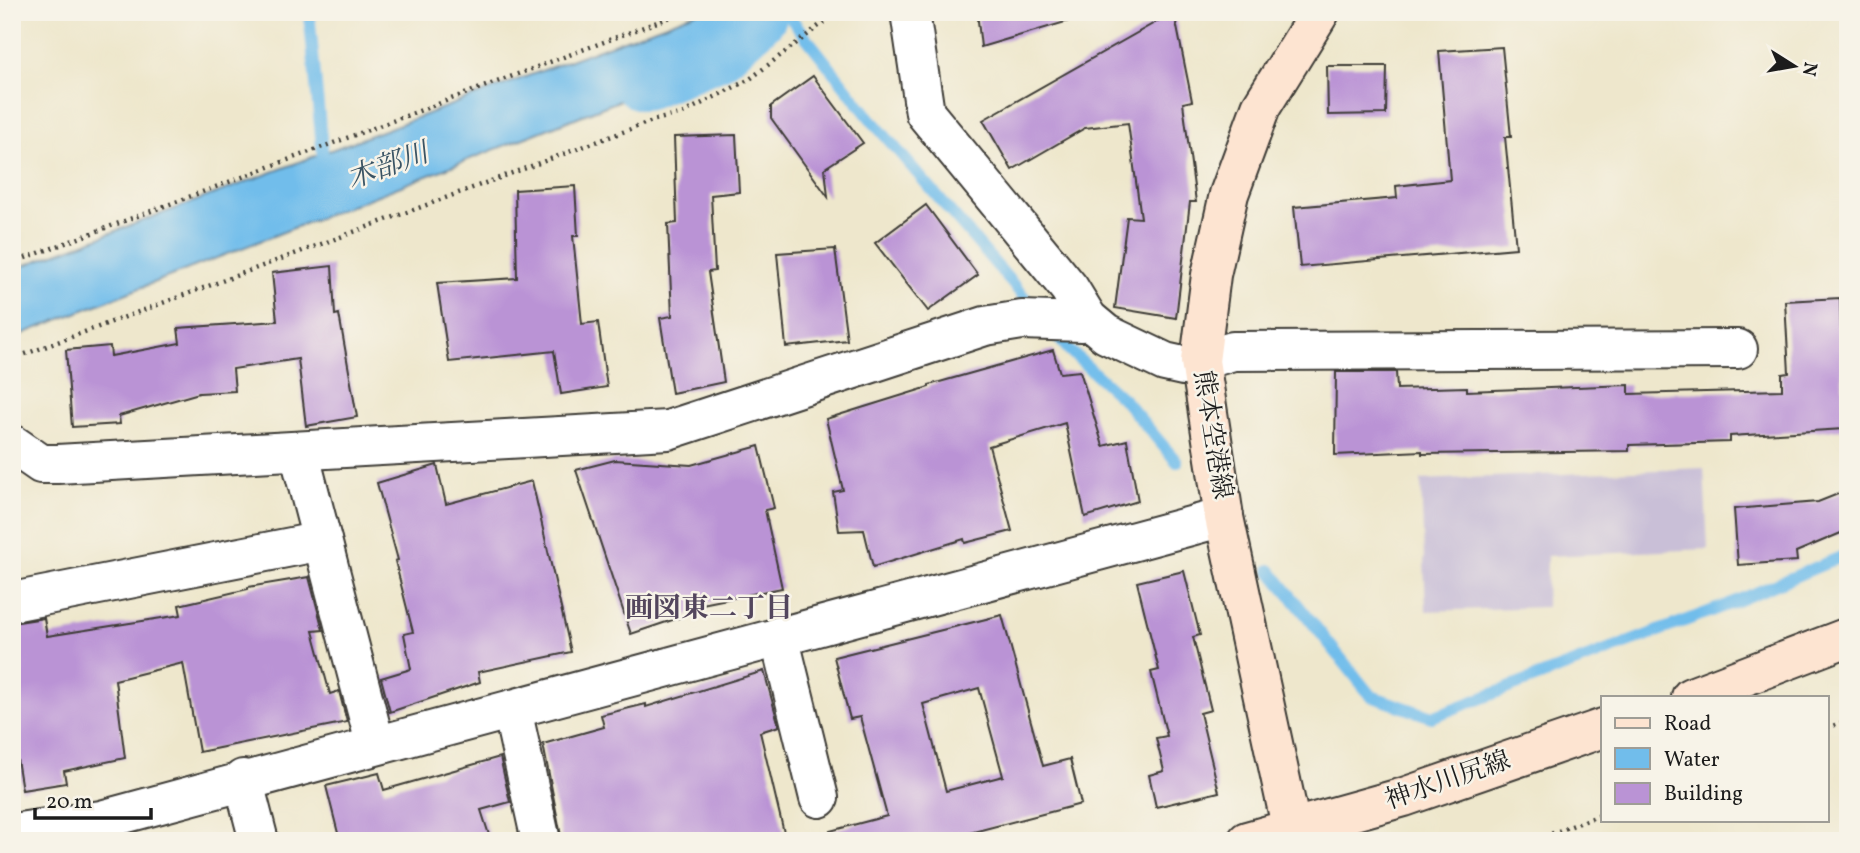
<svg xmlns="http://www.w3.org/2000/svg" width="1860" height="853" font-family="Vollkorn,'Noto Serif JP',serif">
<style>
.industrial{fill:#c9bfd7}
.water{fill:#71bdeb;stroke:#466c84;stroke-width:2}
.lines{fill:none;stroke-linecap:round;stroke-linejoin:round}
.stream{stroke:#71bdeb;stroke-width:12}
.river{stroke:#71bdeb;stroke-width:68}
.building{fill:#ba93d5;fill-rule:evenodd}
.street-casing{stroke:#3c3a36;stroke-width:42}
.secondary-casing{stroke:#3c3a36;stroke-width:42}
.path{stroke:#3c3a36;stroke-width:4.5;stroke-dasharray:2 5;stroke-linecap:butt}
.street{stroke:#fff;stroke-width:38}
.secondary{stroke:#fde4d1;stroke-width:38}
.labels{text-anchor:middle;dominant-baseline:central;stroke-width:5;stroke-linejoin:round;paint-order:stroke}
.street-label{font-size:26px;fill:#1c1c1c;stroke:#f7f3e8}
.water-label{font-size:28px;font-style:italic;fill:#3a5464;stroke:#f7f3e8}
.neighbourhood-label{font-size:28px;font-weight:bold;fill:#53465d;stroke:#f7f3e8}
</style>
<rect width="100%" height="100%" fill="#f7f3e8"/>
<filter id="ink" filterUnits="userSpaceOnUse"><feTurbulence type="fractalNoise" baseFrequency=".0143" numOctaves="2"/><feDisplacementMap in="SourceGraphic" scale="14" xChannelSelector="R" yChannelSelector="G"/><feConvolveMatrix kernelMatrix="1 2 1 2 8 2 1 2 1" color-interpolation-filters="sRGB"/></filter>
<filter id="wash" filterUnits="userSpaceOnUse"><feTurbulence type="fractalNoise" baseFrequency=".00686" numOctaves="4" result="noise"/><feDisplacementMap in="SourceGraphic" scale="28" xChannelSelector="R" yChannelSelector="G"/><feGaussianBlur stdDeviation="1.57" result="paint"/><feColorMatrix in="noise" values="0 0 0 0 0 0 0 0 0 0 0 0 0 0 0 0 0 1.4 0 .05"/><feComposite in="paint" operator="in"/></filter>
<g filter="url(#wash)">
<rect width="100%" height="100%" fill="#eee7cc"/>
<!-- industrial -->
<polygon class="industrial" points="1704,468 1708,549 1547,556 1546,607 1426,611 1421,480"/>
<!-- water -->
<polygon class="water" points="698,12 712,12 739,54 12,338 12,270"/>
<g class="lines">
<!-- stream -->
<g class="stream">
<polyline points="309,12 324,168"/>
<polyline points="786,12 874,123 1036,311"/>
<polyline points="1050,328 1069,350 1125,401 1177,462"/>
<polyline points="1270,570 1371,696 1432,717 1727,605 1848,554"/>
</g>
<!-- river -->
<polyline class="river" points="643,76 715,47 754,12"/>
</g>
<g id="blocks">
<!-- building -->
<g class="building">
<polygon points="977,12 1071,12 1072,20 981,47"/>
<polygon points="1174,12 1192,101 1183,103 1196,202 1190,202 1176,318 1115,308 1127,217 1141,218 1128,123 1085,128 1012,170 983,120"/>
<polygon points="1502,47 1511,137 1505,137 1516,248 1300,267 1294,207 1397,198 1396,186 1450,180 1439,51"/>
<polygon points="1327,66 1387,66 1386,114 1328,115"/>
<polygon points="813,76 863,143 825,168 828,197 771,118 771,106"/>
<polygon points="736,135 739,192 711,195 715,271 708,272 724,382 672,393 660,318 672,316 668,224 677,223 674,137"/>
<polygon points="575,186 578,236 573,236 582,324 598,322 607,387 561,394 554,351 449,362 437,283 517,278 515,190"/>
<polygon points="926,205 978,275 928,311 875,243"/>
<polygon points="835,249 847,340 786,347 777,253"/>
<polygon points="332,266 335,315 339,314 357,417 306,426 298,359 233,369 235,391 199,393 119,416 120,424 72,427 66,350 110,346 111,356 180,343 178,328 277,321 272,273"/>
<polygon points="1840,298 1844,429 1730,436 1730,442 1629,445 1629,451 1422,454 1422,451 1335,455 1336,372 1396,372 1397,389 1467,387 1467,391 1629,385 1629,394 1782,390 1782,374 1789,373 1785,301"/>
<polygon points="1053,350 1060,373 1080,371 1103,446 1127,440 1138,501 1085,517 1065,423 989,446 1012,531 965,543 964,539 873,567 864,530 839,531 833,492 843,490 826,419 929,387 929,385"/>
<polygon points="759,446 774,508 765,510 782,588 697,605 699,611 631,634 576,470 615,460 691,465"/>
<polygon points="437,465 446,504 532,481 571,652 478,672 480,682 390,712 381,678 411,669 404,634 413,632 395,561 398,560 377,483"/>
<polygon points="1848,490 1848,530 1796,552 1797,561 1738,565 1734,509 1818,502"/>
<polygon points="1184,571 1200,635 1193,637 1211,710 1200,713 1219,792 1156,807 1149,775 1164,771 1156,738 1167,736 1151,672 1159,670 1137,582"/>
<polygon points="309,577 323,630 313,631 330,694 339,691 347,722 199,752 183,663 115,680 125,758 64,771 66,783 22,790 12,728 12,623 44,618 47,636 181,615 179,605 248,589 248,587"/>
<path d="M1002,615l41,151 27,-7 11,45 -123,32 1,5h-128l-1,-10 57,-15 -27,-99 -10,2 -16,-62zM979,688l24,88 -57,15 -23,-87z"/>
<polygon points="764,671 779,726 760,732 786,841 562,841 543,744 604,727 601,715 646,704 646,707"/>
<polygon points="500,757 510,802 481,810 491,841 340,841 326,786 379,773 384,790"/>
</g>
</g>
</g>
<g filter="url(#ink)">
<use href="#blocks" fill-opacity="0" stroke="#3c3a36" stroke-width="2"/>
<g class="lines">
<!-- street casing -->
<g class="street-casing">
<g id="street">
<polyline points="910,12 925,113 1069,288 1088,319 1106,334 1165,362 1183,366 1233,351 1738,349"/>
<polyline points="12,444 41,464 57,464 668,430 985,326 1022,320 1082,322 1088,319"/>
<polyline points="299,452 375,743"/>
<polyline points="12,602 322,541"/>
<polyline points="779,636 819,798"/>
<polyline points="512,709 541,841"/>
<polyline points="243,779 259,841"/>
<polyline points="12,833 101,820 1224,517"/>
</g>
</g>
<!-- secondary casing -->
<g class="secondary-casing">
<g id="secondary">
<polyline points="1691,697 1848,637"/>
<polyline points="1292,831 1224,517 1200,361 1211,275 1229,194 1261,107 1320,12"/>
<polyline points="1247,841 1404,797 1603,728"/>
</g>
</g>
<!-- path -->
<g class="path">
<polyline points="12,263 684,12"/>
<polyline points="12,359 655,120 683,113 750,79 837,12"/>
<polyline points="1827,728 1848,720"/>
<polyline points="1532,841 1603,814"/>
</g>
<!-- street -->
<use href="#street" class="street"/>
<!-- secondary -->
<use href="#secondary" class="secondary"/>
</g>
</g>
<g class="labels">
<!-- street labels -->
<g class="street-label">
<text transform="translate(1212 435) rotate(81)">熊本空港線</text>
<text transform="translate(1448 781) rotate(-19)">神水川尻線</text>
</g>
<!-- water labels -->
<g class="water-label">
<text transform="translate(388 167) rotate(-20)">木部川</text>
</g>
<!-- neighbourhood labels -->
<g class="neighbourhood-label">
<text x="709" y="609">画図東二丁目</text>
</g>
</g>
<!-- margin -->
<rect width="1860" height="853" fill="none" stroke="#f7f3e8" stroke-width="42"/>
<!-- legend -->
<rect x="1601" y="696" width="228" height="126" fill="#f7f3e8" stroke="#9f9d96" stroke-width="2"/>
<rect x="1615" y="718" width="35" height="10" fill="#fde4d1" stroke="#9f9d96" stroke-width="2"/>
<text x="1664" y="730" font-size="21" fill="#1c1c1c">Road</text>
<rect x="1615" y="748" width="35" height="21" fill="#71bdeb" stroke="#9f9d96" stroke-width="2"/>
<text x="1664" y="766" font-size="21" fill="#1c1c1c">Water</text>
<rect x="1615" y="783" width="35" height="21" fill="#ba93d5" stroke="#9f9d96" stroke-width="2"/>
<text x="1664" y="800" font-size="21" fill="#1c1c1c">Building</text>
<!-- north arrow -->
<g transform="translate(1794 66) rotate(101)" stroke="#f7f3e8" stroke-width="5" paint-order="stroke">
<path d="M0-5L12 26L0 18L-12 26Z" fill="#1c1c1c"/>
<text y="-10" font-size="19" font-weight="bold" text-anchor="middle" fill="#1c1c1c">N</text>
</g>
<!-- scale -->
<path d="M35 808v10h116v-10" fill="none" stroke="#1c1c1c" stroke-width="3.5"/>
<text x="46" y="808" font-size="21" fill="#1c1c1c" stroke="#f7f3e8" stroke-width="5" paint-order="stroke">20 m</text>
</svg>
